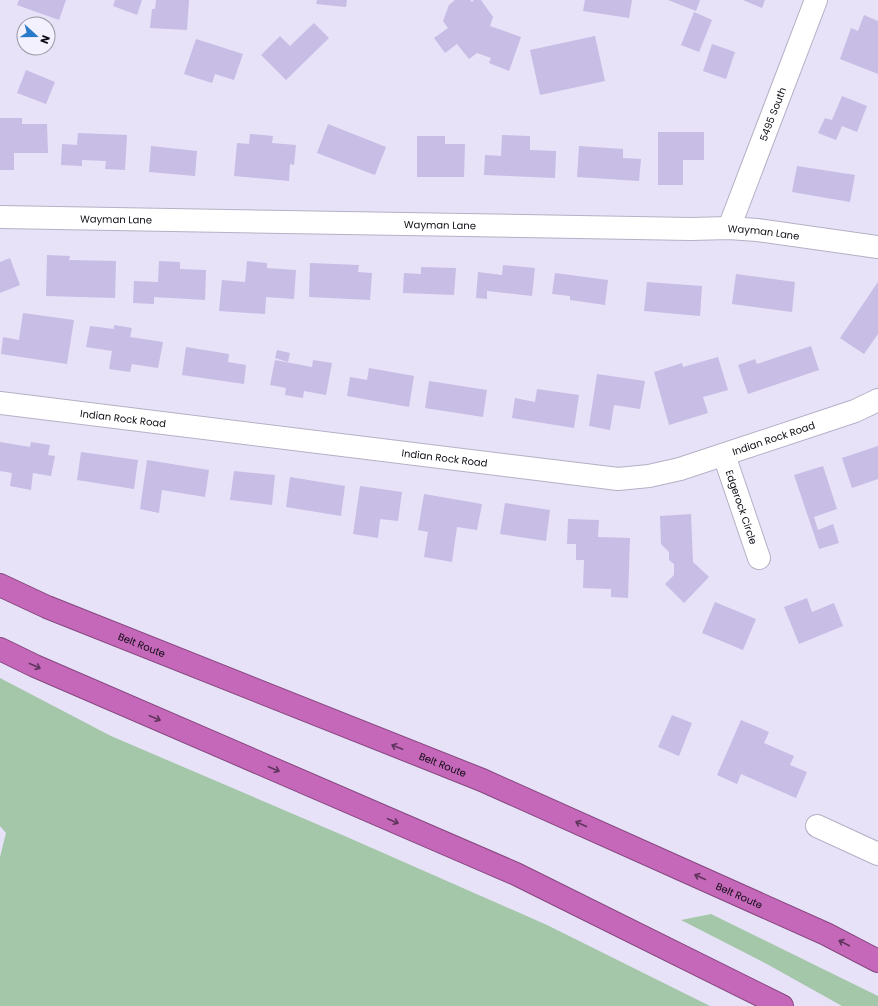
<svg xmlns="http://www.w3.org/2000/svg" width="878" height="1006" font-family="Poppins,sans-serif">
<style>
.green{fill:#a5c7a9}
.building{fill:#c7bde5}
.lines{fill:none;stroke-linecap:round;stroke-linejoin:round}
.minor-casing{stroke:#b5b0c5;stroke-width:24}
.highway-casing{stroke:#85477f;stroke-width:24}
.minor{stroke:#fff;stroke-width:22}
.highway{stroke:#c568b9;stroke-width:22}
.oneway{stroke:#60355e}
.labels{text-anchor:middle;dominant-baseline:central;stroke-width:3;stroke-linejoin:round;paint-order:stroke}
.street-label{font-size:10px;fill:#0d0b13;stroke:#f4f1fe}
</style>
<rect width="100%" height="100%" fill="#e7e2f8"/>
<!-- green -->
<g class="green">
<polygon points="0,678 111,736 347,837 547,925 710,1006 0,1006 0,857 6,833 0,826"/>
<polygon points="711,914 878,996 878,1006 842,1006 765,963 681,920"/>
</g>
<!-- building -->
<g class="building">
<polygon points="19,0 66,0 59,20 17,5"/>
<polygon points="115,0 142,0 137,15 113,6"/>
<polygon points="156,0 189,0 187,30 150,28 152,9 155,9"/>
<polygon points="317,0 347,0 346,7 316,4"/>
<polygon points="455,0 470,0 472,2 474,0 481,0 493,17 490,26 521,37 509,71 489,63 491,58 477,53 469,59 457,44 445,53 434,38 448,28 443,21 449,5"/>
<polygon points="585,0 632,0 629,18 583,11"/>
<polygon points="668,0 700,0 696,11"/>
<polygon points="743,0 765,0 762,8"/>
<polygon points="694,12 712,20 699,52 681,45"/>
<polygon points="864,15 878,21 878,74 840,59 851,28 858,31"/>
<polygon points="314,23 329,38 286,80 261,55 280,36 290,46"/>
<polygon points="595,36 605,81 540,95 530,50"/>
<polygon points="196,39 243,54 234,80 215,74 212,83 184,74"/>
<polygon points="712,44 735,52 726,79 703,71"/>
<polygon points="26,70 55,82 46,104 17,93"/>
<polygon points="842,96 867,106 857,132 842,126 836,140 818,133 825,118 832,120"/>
<polygon points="0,118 22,118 22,124 47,124 48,153 14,153 14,170 0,170"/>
<polygon points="328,124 386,147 375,175 317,153"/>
<polygon points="658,132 704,132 704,160 683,160 683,185 658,185"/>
<polygon points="78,133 127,135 125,170 105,169 106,161 82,160 82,166 61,165 62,144 77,145"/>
<polygon points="250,134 273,136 272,143 296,145 294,165 290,164 289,181 234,176 237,143 249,144"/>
<polygon points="502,135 530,136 530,150 556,151 555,178 484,175 485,155 501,156"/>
<polygon points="417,136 445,136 445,144 465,144 464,177 417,177"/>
<polygon points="151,146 197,151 195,176 149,172"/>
<polygon points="579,146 623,149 623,158 641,159 639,181 577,177"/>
<polygon points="797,166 855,175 850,202 792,192"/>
<polygon points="47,255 70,256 69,260 116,261 115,298 46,296"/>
<polygon points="10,258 20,285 0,293 0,262"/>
<polygon points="159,261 180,262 180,269 206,270 205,300 154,297 154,304 133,303 134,281 158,282"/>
<polygon points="247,261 267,263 267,268 296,270 294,299 266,297 265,314 219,311 222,280 245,282"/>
<polygon points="310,263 359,265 358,272 372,273 370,300 309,297"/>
<polygon points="503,265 535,268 532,296 487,291 487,299 476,298 478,272 502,275"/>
<polygon points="421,267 456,268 454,295 403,293 404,273 421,274"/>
<polygon points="555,273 608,280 605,305 570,300 570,296 552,294"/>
<polygon points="736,274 795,282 792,312 732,304"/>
<polygon points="647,282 702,286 700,316 644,311"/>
<polygon points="878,282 878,334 864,354 840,338"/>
<polygon points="23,313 74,320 67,364 1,354 3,337 19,340"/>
<polygon points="114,325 132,328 130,337 163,342 158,368 132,364 130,372 109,369 112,351 86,347 90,326 114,329"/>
<polygon points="811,346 819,370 748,394 738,365 755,359 757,364"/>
<polygon points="186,347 229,354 228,362 246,365 244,384 182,375"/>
<polygon points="277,350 290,353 288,362 275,358"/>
<polygon points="718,357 728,390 703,397 708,413 669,425 654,372 682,363 683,367"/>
<polygon points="275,360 312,367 313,360 332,363 326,395 304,391 303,398 285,395 286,388 270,385"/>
<polygon points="369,368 414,376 409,407 347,396 350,377 367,380"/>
<polygon points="597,374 645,381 640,409 614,405 610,430 589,426"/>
<polygon points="429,381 487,390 483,417 425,408"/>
<polygon points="537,389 579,395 574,428 512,418 515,398 535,402"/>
<polygon points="0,442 30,447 31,442 50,445 48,455 55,456 51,476 33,473 31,490 10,486 12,473 0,471"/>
<polygon points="878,446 878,479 852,488 842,458"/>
<polygon points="81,452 138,460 134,489 77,480"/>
<polygon points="147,460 209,470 205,497 162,490 159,513 140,509"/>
<polygon points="823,466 837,509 814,517 818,530 833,524 839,543 819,549 794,475"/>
<polygon points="234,471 275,475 272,505 230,500"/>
<polygon points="290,477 345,486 341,516 286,507"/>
<polygon points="360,486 402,492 398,521 380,519 378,538 353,534"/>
<polygon points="424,494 482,504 477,530 457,527 452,562 424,557 428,532 418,530"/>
<polygon points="505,503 550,510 546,541 500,534"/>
<polygon points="691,514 693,562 709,577 684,603 665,584 674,575 674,564 669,560 669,552 661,544 660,516"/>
<polygon points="568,519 599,520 598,537 630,538 628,598 611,597 611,589 583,588 584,560 576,560 576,544 567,544"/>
<polygon points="807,598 812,612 834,603 843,626 799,644 784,607"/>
<polygon points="715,602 756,619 743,650 702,633"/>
<polygon points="672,715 692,723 679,756 658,747"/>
<polygon points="741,720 769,732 764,743 794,756 790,765 807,772 796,798 741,774 737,784 717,775"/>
</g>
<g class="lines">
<!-- minor casing -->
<g class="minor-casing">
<g id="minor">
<path id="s1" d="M0,217l691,12 38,-1 28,2 121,17"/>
<path id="s2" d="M729,228l87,-228"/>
<path id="s3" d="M0,403l618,76 31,-3 31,-7 175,-58 23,-11"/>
<path id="s4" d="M724,455l35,103"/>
<polyline points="817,826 878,854"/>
</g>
</g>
<!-- highway casing -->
<g class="highway-casing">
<g id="highway">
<path id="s5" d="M0,585l47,22 435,173 344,154 52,27"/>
<polyline points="0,649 35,666 516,874 782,1006"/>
</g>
</g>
<!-- minor -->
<use href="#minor" class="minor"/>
<!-- highway -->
<use href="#highway" class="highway"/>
</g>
<!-- one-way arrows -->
<defs><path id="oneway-shaft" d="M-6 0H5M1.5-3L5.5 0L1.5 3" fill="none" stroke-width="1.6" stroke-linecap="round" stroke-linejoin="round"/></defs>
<g class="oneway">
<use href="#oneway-shaft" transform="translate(35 666) rotate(24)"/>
<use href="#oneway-shaft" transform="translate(155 718) rotate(23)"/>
<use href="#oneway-shaft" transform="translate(397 747) rotate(-158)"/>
<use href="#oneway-shaft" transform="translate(274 769) rotate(23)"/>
<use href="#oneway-shaft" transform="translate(393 821) rotate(23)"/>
<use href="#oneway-shaft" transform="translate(581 824) rotate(-156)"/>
<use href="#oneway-shaft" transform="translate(700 877) rotate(-156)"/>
<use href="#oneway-shaft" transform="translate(844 943) rotate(-152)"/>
</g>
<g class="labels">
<!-- street labels -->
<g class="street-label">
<text stroke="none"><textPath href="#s2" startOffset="122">5495 South</textPath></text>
<text stroke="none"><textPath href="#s1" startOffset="116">Wayman Lane</textPath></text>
<text stroke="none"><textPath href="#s1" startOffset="440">Wayman Lane</textPath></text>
<text stroke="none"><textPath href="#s1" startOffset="764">Wayman Lane</textPath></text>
<text stroke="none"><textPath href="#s3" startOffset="124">Indian Rock Road</textPath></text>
<text stroke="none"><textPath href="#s3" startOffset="784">Indian Rock Road</textPath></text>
<text stroke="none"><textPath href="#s3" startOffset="448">Indian Rock Road</textPath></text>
<text stroke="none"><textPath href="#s4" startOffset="55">Edgerock Circle</textPath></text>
<text stroke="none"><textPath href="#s5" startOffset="154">Belt Route</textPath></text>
<text stroke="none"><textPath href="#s5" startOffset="478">Belt Route</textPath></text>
<text stroke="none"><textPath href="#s5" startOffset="802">Belt Route</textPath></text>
</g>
</g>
<!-- north arrow -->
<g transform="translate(36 36) rotate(111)"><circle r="19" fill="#f4f1fe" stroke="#9895a0"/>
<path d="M0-3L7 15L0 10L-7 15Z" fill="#2879c8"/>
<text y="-6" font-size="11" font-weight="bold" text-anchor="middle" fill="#0d0b13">N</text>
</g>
</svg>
